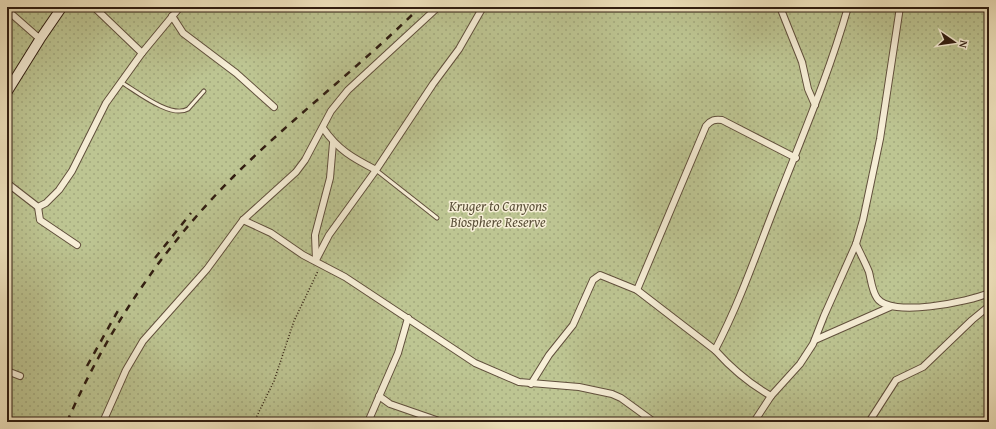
<svg xmlns="http://www.w3.org/2000/svg" width="996" height="429" font-family="'Gentium Book Plus',serif">
<style>
.green{fill:url(#green-dots);stroke:#767152}
.lines{fill:none;stroke-linecap:round;stroke-linejoin:round}
.lane-casing{stroke:#61503d;stroke-width:5}
.street-casing{stroke:#61503d;stroke-width:8}
.secondary-casing{stroke:#301d11;stroke-width:11}
.path{stroke:#301d11;stroke-width:1.5;stroke-dasharray:1 2;stroke-linecap:butt}
.lane{stroke:#f7efd7;stroke-width:3}
.street{stroke:#f7efd7;stroke-width:6}
.secondary{stroke:#f7efd7;stroke-width:9}
.rail{stroke:#301d11;stroke-width:2.5;stroke-dasharray:7 7;stroke-linecap:butt}
.labels{text-anchor:middle;dominant-baseline:central;stroke-width:3;stroke-linejoin:round;paint-order:stroke}
.park-label{font-size:14px;font-style:italic;fill:#5a4f38;stroke:#f7efd7}
</style>
<defs>
<pattern id="green-dots" width="8" height="8" patternUnits="userSpaceOnUse"><rect width="8" height="8" fill="#bdc592"/><path d="M2 2h.1M6 6h.1" fill="none" stroke="#a3a97d" stroke-width="1.8" stroke-linecap="round"/></pattern>
</defs>
<rect width="100%" height="100%" fill="#f3e7c2"/>
<filter id="stains"><feTurbulence type="fractalNoise" baseFrequency=".005" numOctaves="4"/><feColorMatrix values="0 0 0 0 .2 0 0 0 0 .09 0 0 0 0 .02 0 0 0 .5 -.17"/></filter>
<radialGradient id="worn" r=".72"><stop offset=".6" stop-color="#630" stop-opacity="0"/><stop offset="1" stop-color="#630" stop-opacity=".3"/></radialGradient>
<!-- green -->
<rect class="green" x="7" y="7" width="982" height="415"/>
<g class="lines">
<!-- lane casing -->
<g class="lane-casing">
<g id="lane">
<path d="M121,82c15,9 50,37 67,27l16,-18"/>
<polyline points="376,170 437,218"/>
</g>
</g>
<!-- street casing -->
<g class="street-casing">
<g id="street">
<polyline points="94,7 142,53"/>
<polyline points="780,7 802,62 808,89 815,105"/>
<polyline points="7,10 40,39"/>
<polyline points="172,16 183,33 236,73 274,107"/>
<path d="M323,128c15,22 30,30 53,42"/>
<polyline points="7,183 38,207 46,203 59,190 72,171 106,103 142,53 180,7"/>
<polyline points="38,207 40,220 77,245"/>
<polyline points="243,220 271,233 303,255 345,277 475,363 519,382 579,387 612,394 621,398 654,422"/>
<path d="M856,244c4,9 9,18 13,28 2,8 3,19 8,26 13,20 92,4 112,-5"/>
<polyline points="316,260 329,235 376,170 433,84 459,49 483,7"/>
<polyline points="316,260 315,235 330,178 333,143"/>
<path d="M637,290l69,-164c5,-6 9,-7 16,-6l74,38"/>
<polyline points="815,340 890,307"/>
<polyline points="7,371 20,376"/>
<polyline points="531,384 549,355 573,325 593,280 600,275 637,290 715,350"/>
<polyline points="379,396 390,404 442,422"/>
<path d="M771,396c-21,-12 -39,-27 -56,-46 25,-48 42,-98 62,-149 25,-64 52,-127 71,-194"/>
<polyline points="103,422 126,370 143,341 207,269 243,220 296,172 305,160 331,111 348,90 438,7"/>
<polyline points="368,422 398,353 408,318"/>
<polyline points="754,422 771,396 800,364 813,344 824,316 856,244 863,220 880,139 900,7"/>
<polyline points="869,422 896,380 923,367 972,320 989,306"/>
</g>
</g>
<!-- secondary casing -->
<g class="secondary-casing">
<polyline id="secondary" points="7,92 40,39 62,7"/>
</g>
<!-- path -->
<polyline class="path" points="254,422 274,381 294,321 318,271"/>
<!-- lane -->
<use href="#lane" class="lane"/>
<!-- street -->
<use href="#street" class="street"/>
<!-- secondary -->
<use href="#secondary" class="secondary"/>
<!-- rail -->
<g class="rail">
<polyline points="155,258 191,213"/>
<polyline points="87,366 120,307"/>
<path d="M67,422c40,-92 96,-175 167,-246 59,-59 127,-110 186,-169"/>
</g>
</g>
<g class="labels">
<!-- park labels -->
<g class="park-label">
<text x="498" y="206">Kruger to Canyons<tspan x="498" dy="16">Biosphere Reserve</tspan></text>
</g>
</g>
<!-- margin -->
<rect width="996" height="429" fill="none" stroke="#f3e7c2" stroke-width="24"/>
<rect x="8" y="8" width="980" height="413" fill="none" stroke="#301d11" stroke-width="2"/>
<rect x="12" y="12" width="972" height="405" fill="none" stroke="#301d11"/>
<!-- north arrow -->
<g transform="translate(954 42) rotate(103)" stroke="#f7efd7" stroke-width="3" paint-order="stroke">
<path d="M0-3L7 15L0 10L-7 15Z" fill="#301d11"/>
<text y="-6" font-size="11" font-weight="bold" text-anchor="middle" fill="#301d11">N</text>
</g>
<rect width="100%" height="100%" filter="url(#stains)"/>
<rect width="100%" height="100%" fill="url(#worn)"/>
</svg>
